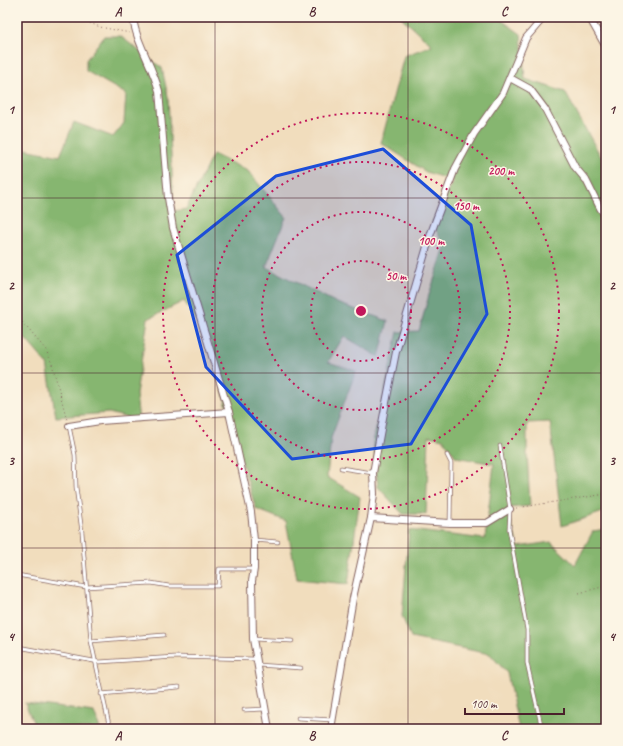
<svg xmlns="http://www.w3.org/2000/svg" width="623" height="746" font-family="Caveat,sans-serif">
<style>
.forest{fill:#86b670;stroke:#686a4e}
.lines{fill:none;stroke-linecap:round;stroke-linejoin:round}
.lane-casing{stroke:#84625e;stroke-width:4.5}
.street-casing{stroke:#84625e;stroke-width:8}
.path{stroke:#84625e;stroke-width:1;stroke-dasharray:1 3;stroke-linecap:butt}
.lane{stroke:#fff;stroke-width:3}
.street{stroke:#fff;stroke-width:6}
.marked{fill:#1d4ed8;fill-opacity:0.2;stroke:#1d4ed8;stroke-width:3;stroke-linejoin:round}
.grid{fill:none;stroke:#4a1f2b;stroke-width:1;stroke-opacity:0.55}
.ring{fill:none;stroke:#c2185b;stroke-width:2;stroke-dasharray:2 4}
.centre{fill:#c2185b;stroke:#fcf5e5;stroke-width:2}
.ring-label{font-size:12px;text-anchor:middle;font-weight:bold;fill:#c2185b;stroke:#fcf5e5;stroke-width:3;stroke-linejoin:round;paint-order:stroke}
.neatline{fill:none;stroke:#4a1f2b;stroke-width:1.5}
.grid-label{font-size:13px;text-anchor:middle;font-weight:bold;fill:#4a1f2b}
</style>
<rect width="100%" height="100%" fill="#fcf5e5"/>
<filter id="ink" filterUnits="userSpaceOnUse"><feTurbulence type="fractalNoise" baseFrequency=".025" numOctaves="2"/><feDisplacementMap in="SourceGraphic" scale="8" xChannelSelector="R" yChannelSelector="G"/><feConvolveMatrix kernelMatrix="1 2 1 2 8 2 1 2 1" color-interpolation-filters="sRGB"/></filter>
<filter id="wash" filterUnits="userSpaceOnUse"><feTurbulence type="fractalNoise" baseFrequency=".012" numOctaves="4" result="noise"/><feDisplacementMap in="SourceGraphic" scale="16" xChannelSelector="R" yChannelSelector="G"/><feGaussianBlur stdDeviation="0.9" result="paint"/><feColorMatrix in="noise" values="0 0 0 0 0 0 0 0 0 0 0 0 0 0 0 0 0 1.4 0 .05"/><feComposite in="paint" operator="in"/></filter>
<g filter="url(#wash)">
<rect width="100%" height="100%" fill="#f1ddbd"/>
<!-- forest -->
<g class="forest">
<polygon points="401,17 497,17 521,34 525,79 565,92 606,166 606,511 562,526 550,422 527,423 527,453 530,506 507,508 518,547 551,542 575,565 593,531 606,529 606,710 604,724 592,729 519,729 507,673 490,654 411,638 402,616 409,530 485,539 494,464 456,457 443,439 429,436 426,514 403,514 378,487 373,442 398,332 419,331 429,295 445,247 432,222 453,181 426,172 381,143 404,56 432,45"/>
<polygon points="104,36 120,36 162,68 168,97 174,211 186,209 213,154 248,171 286,217 266,267 337,303 388,321 379,357 344,336 328,362 356,371 331,438 327,477 360,497 348,584 297,579 286,521 256,509 233,433 211,342 184,301 148,319 136,394 139,421 109,413 56,417 47,364 17,329 17,174 25,149 60,156 74,122 113,137 124,123 126,94 86,71 86,60"/>
<polygon points="25,703 94,712 100,729 36,729"/>
</g>
</g>
<g filter="url(#ink)">
<g class="lines">
<!-- lane casing -->
<g class="lane-casing">
<g id="lane">
<polyline points="69,426 75,455 76,487 82,532 91,641 110,729"/>
<polyline points="500,446 510,509 509,529 527,630 527,663 542,729"/>
<polyline points="447,455 451,463 450,523"/>
<polyline points="341,468 373,473"/>
<polyline points="254,540 278,542"/>
<polyline points="17,575 86,587 151,583 169,586 218,586 219,569 254,569"/>
<polyline points="253,639 292,641"/>
<polyline points="91,641 164,635"/>
<polyline points="18,647 99,662 175,657 255,659"/>
<polyline points="258,665 301,668"/>
<polyline points="101,694 179,687"/>
<polyline points="244,710 265,709"/>
<polyline points="298,718 333,720"/>
</g>
</g>
<!-- street casing -->
<g class="street-casing">
<g id="street">
<path d="M133,17c2,23 20,50 26,74l9,107 5,30 56,184 22,100 3,28v29l-2,12 1,58 16,90"/>
<polyline points="531,17 537,23"/>
<polyline points="589,17 606,47"/>
<polyline points="510,78 530,89 545,109 575,167 586,180 600,208 606,217"/>
<polyline points="69,426 100,421 229,412"/>
<polyline points="371,518 450,523 487,523 510,509"/>
<polyline points="331,729 353,598 371,518 374,494 373,473 383,418 396,352 431,233 455,169 474,134 503,93 526,38 544,17"/>
</g>
</g>
<!-- path -->
<g class="path">
<polyline points="75,17 100,27 130,33"/>
<polyline points="17,26 21,17"/>
<polyline points="17,316 46,350 52,364 67,420"/>
<polyline points="516,508 606,494"/>
<polyline points="579,593 606,586"/>
</g>
<!-- lane -->
<use href="#lane" class="lane"/>
<!-- street -->
<use href="#street" class="street"/>
</g>
</g>
<!-- marked area -->
<path class="marked" d="M383,149l88,76 16,89 -76,130 -119,15 -86,-92 -29,-112 99,-79z"/>
<!-- grid -->
<path class="grid" d="M215,17v712M408,17v712M17,198h589M17,373h589M17,548h589"/>
<!-- distance rings -->
<g class="ring">
<circle cx="361" cy="311" r="50"/>
<circle cx="361" cy="311" r="99"/>
<circle cx="361" cy="311" r="149"/>
<circle cx="361" cy="311" r="198"/>
</g>
<circle cx="361" cy="311" r="6" class="centre"/>
<g class="ring-label">
<text x="501" y="175">200 m</text>
<text x="466" y="210">150 m</text>
<text x="431" y="245">100 m</text>
<text x="396" y="280">50 m</text>
</g>
<!-- margin -->
<rect width="623" height="746" fill="none" stroke="#fcf5e5" stroke-width="44"/>
<!-- scale -->
<path d="M465 708v6h99v-6" fill="none" stroke="#4a1f2b" stroke-width="2"/>
<text x="471" y="708" font-size="12" fill="#4a1f2b" stroke="#fcf5e5" stroke-width="3" paint-order="stroke">100 m</text>
<rect x="22" y="22" width="579" height="702" class="neatline"/>
<g class="grid-label">
<text x="118" y="16">A</text>
<text x="312" y="16">B</text>
<text x="504" y="16">C</text>
<text x="11" y="114">1</text>
<text x="612" y="114">1</text>
<text x="11" y="290">2</text>
<text x="612" y="290">2</text>
<text x="11" y="465">3</text>
<text x="612" y="465">3</text>
<text x="11" y="641">4</text>
<text x="612" y="641">4</text>
<text x="118" y="740">A</text>
<text x="312" y="740">B</text>
<text x="504" y="740">C</text>
</g>
</svg>
